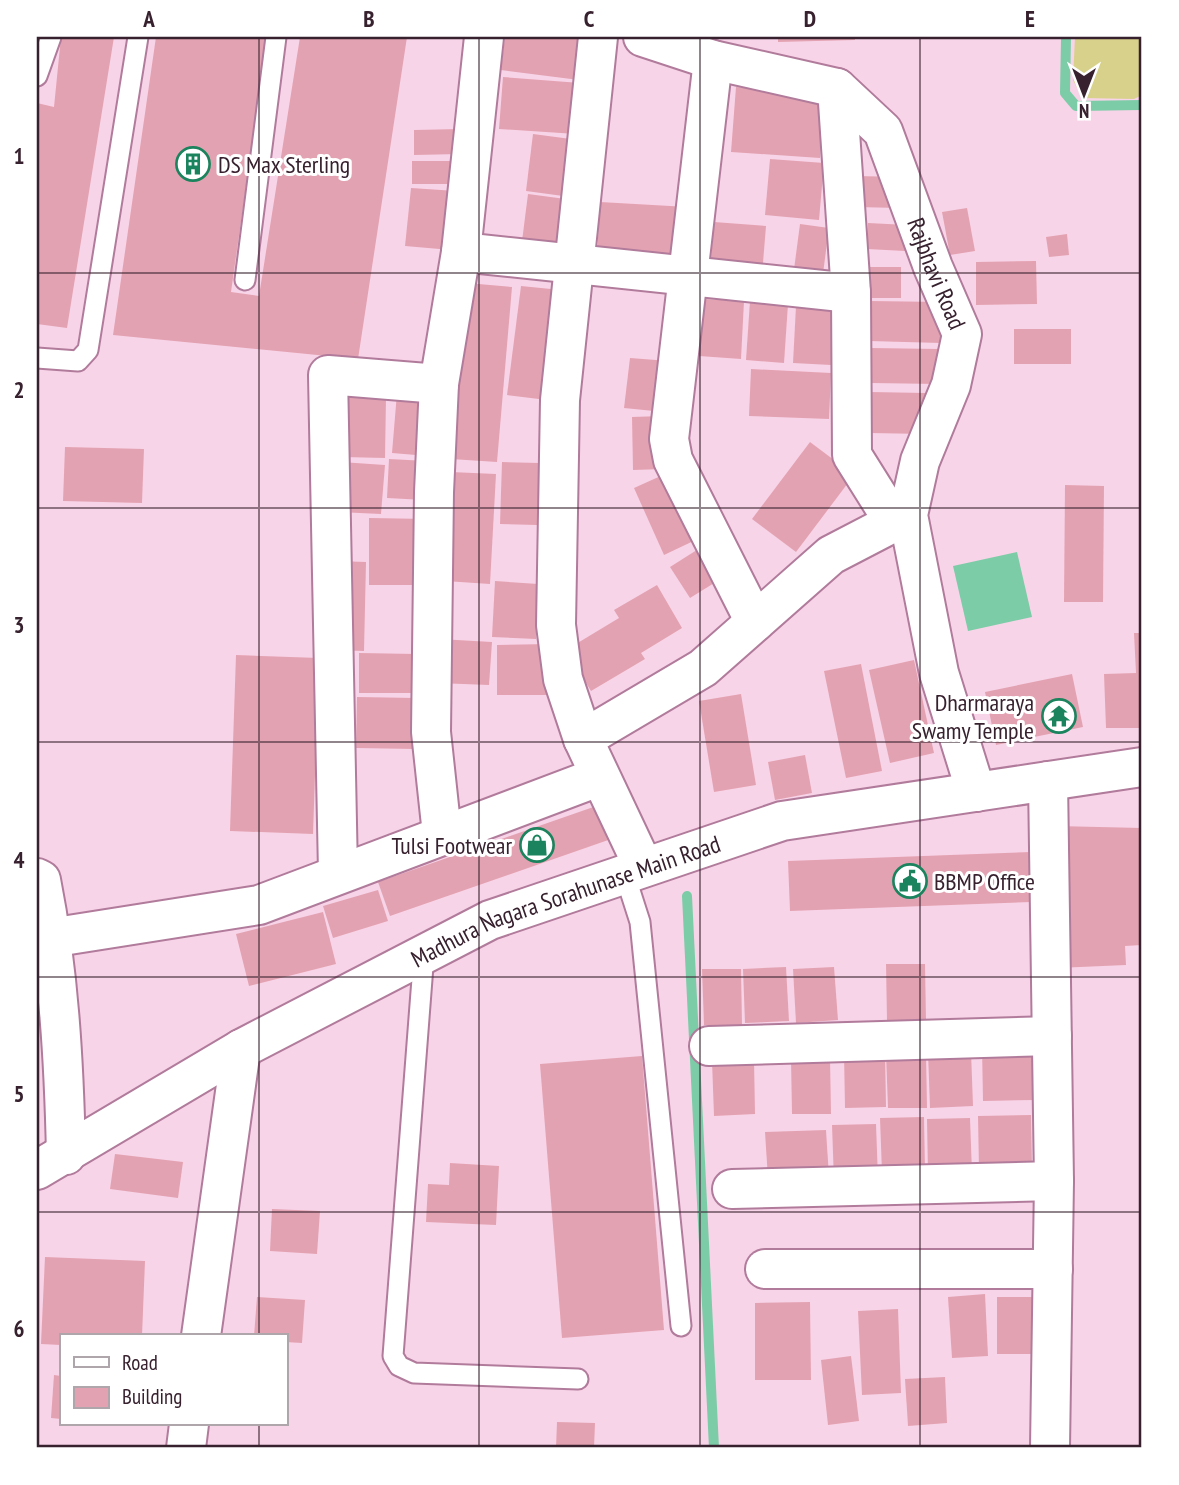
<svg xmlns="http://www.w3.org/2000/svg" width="1179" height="1485" font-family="'PT Sans Narrow',sans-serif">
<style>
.green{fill:#d7d18b}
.water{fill:#7dcca8}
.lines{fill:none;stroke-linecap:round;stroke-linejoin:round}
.stream{stroke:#7dcca8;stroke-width:10}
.building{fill:#e3a2b1}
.lane-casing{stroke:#b17b9b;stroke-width:23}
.street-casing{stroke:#b17b9b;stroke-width:42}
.secondary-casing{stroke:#b17b9b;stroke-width:42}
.lane{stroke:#fff;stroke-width:19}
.street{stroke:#fff;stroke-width:38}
.secondary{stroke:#fff;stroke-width:38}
.grid{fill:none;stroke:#37212e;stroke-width:2;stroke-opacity:0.55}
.labels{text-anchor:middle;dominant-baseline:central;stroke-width:6;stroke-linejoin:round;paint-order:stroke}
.poi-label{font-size:24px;fill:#37212e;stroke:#fff;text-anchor:start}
.street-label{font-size:24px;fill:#37212e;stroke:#fff}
.neatline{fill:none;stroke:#37212e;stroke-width:2.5}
.grid-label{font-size:23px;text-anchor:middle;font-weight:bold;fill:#37212e}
</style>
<rect width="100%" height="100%" fill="#f8d4e8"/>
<!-- green -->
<polygon class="green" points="1075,37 1142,37 1142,95 1134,99 1082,98 1073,80"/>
<!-- water -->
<polygon class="water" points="1017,552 1032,617 968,631 953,566"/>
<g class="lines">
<!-- stream -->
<g class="stream">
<polyline points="1066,37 1065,93 1076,106 1142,105"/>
<polyline points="687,896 714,1448"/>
</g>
</g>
<!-- building -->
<g class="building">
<polygon points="61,37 114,37 67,328 37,324 37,103 54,107"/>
<polygon points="156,37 267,37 231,292 259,296 300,37 407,37 358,359 113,335"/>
<polygon points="505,37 584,37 579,80 501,70"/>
<polygon points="778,37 855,37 855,40 778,42"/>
<polygon points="503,77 580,83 576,134 499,129"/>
<polygon points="736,87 824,94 820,158 731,152"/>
<polygon points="460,129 460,154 414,155 414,130"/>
<polygon points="533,134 586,141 578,198 526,191"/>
<polygon points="770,159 824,163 819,220 765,215"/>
<polygon points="412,161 457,161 456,184 412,184"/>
<polygon points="857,176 900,177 899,208 856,207"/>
<polygon points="411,188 456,191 451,250 405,246"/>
<polygon points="528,194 573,200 567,255 521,249"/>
<polygon points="600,202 688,207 685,261 597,256"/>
<polygon points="967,208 975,251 950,255 942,212"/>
<polygon points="714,222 766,226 762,275 710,271"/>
<polygon points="868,223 907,225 905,251 867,249"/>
<polygon points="800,224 829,228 822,281 793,277"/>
<polygon points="1067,234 1069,255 1049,257 1046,237"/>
<polygon points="1036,261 1037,304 976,305 976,262"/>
<rect x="868" y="267" width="33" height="31"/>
<polygon points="467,283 512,287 497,462 451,459"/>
<polygon points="521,286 561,290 547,400 507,395"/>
<polygon points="703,299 744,301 741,359 699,356"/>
<polygon points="750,301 788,304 784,363 746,360"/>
<polygon points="869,301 942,302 941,343 869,341"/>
<polygon points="796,306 834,308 831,365 793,363"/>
<rect x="1014" y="329" width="57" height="35"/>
<polygon points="870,348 939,349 939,384 870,383"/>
<polygon points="630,358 669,361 664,412 624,408"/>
<polygon points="751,369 831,373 829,419 749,416"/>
<polygon points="870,392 926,393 926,434 869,433"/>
<polygon points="397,393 432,396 428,456 392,453"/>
<polygon points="344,396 386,397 385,458 343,457"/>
<polygon points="662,416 664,469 633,470 632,417"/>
<polygon points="810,442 854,475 796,552 752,519"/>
<polygon points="65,447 144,449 142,503 63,501"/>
<polygon points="389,459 427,461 424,500 387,498"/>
<polygon points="341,462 385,465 381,514 338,512"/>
<polygon points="502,462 540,463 537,525 500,524"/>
<polygon points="674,470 704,536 664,555 634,488"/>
<polygon points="451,472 496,474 490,584 445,581"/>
<polygon points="1065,485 1104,486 1103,602 1064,602"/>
<polygon points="369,518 428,519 427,585 369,585"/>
<polygon points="700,548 719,580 690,598 670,567"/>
<polygon points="338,561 366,562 364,651 336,650"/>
<polygon points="495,581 538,584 536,639 492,637"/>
<polygon points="657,585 682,628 641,653 645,659 591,691 566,650 619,618 614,610"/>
<polygon points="1134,633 1142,633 1142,728 1106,728 1104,674 1136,673"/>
<polygon points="439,639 492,642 489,685 437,683"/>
<polygon points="549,644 550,695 497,695 497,645"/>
<polygon points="359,653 416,654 416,693 359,693"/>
<polygon points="236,655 319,658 313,834 230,831"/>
<polygon points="914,660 934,753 890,763 869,670"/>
<polygon points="861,664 882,771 846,778 824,671"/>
<polygon points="1072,674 1083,727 996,745 985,692"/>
<polygon points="741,694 756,785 714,792 699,701"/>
<polygon points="357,697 416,698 415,749 356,748"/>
<polygon points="805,755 812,793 775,800 768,762"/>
<polygon points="602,804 614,838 390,916 378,882"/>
<polygon points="1056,826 1142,828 1142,945 1125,946 1126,965 1057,968"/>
<polygon points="1031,852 1032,902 790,911 788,861"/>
<polygon points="378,890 388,921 333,938 323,906"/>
<polygon points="323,912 336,964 249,986 236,934"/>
<polygon points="886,964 925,964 926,1020 887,1020"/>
<polygon points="786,967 789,1021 745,1023 743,969"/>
<polygon points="834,967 838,1020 796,1023 793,969"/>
<polygon points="702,969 741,969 742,1025 704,1025"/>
<polygon points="1034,1046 1035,1100 983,1101 982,1047"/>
<polygon points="971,1051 973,1106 930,1108 928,1052"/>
<polygon points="885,1052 886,1107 845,1108 844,1053"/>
<polygon points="886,1053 926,1053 927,1108 888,1108"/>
<polygon points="642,1056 664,1330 562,1338 540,1064"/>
<polygon points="830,1058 831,1114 792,1114 791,1059"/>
<polygon points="754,1059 755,1114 714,1116 712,1061"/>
<polygon points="1031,1115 1032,1169 979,1170 978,1116"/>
<polygon points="924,1117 925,1172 882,1173 880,1118"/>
<polygon points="970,1118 972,1173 928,1175 927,1119"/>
<polygon points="876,1124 878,1179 834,1181 832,1125"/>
<polygon points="826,1130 829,1177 768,1179 765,1132"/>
<polygon points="115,1154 183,1162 178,1198 110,1189"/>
<polygon points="450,1163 499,1166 496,1225 426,1222 428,1184 449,1185"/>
<polygon points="272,1209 320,1211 317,1254 270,1251"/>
<polygon points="45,1257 145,1261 142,1336 61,1336 61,1345 41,1344"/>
<polygon points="985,1294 988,1356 952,1358 948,1297"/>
<polygon points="257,1297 305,1300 302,1343 285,1342 285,1336 254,1336"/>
<rect x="997" y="1297" width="38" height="57"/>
<polygon points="810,1302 811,1380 755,1380 755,1303"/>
<polygon points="898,1309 901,1393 862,1395 858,1311"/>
<polygon points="851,1356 859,1421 828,1425 821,1360"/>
<polygon points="54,1375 61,1376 61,1419 51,1418"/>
<polygon points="945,1377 947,1423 908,1426 905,1379"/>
<polygon points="557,1422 595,1423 594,1448 556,1448"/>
</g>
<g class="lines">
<!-- lane casing -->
<g class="lane-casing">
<g id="lane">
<polyline points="37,76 51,37"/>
<polyline points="245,280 276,37"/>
<polyline points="37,358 78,361 88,350 138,37"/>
<polyline points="624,872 640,922 681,1326"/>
<polyline points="424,953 393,1356 399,1366 414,1373 578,1379"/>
</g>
</g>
<!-- street casing -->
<g class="street-casing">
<g id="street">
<polyline points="598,37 560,400 556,625 563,679 583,739 643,866"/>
<path id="s1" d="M643,37l70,23 124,28 46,43 50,136 29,67 -11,51 -31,76 -12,54 31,158 37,119"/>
<polyline points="713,60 669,439 673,460 755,622"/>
<polyline points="837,88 851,293 852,455 894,522"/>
<polyline points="461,252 851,293"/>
<polyline points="583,739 703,668 831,555 908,515"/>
<polyline points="1048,781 1054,1181 1050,1448"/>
<polyline points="442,834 431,732 434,492 439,384 461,252 484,37"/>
<polyline points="338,873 328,375 439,384"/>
<path d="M37,878l4,2c18,91 23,183 25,275"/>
<polyline points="37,940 259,905 598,777"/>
<polyline points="709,1046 1052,1036"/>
<polyline points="732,1189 1054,1181"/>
<polyline points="765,1269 1053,1269"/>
<polyline points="201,1336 241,1049"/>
<polyline points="186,1448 189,1424"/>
</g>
</g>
<!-- secondary casing -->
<g class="secondary-casing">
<g id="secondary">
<path id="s2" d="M37,1170l204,-121 249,-129 292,-99 360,-54"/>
</g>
</g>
<!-- lane -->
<use href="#lane" class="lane"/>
<!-- street -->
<use href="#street" class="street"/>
<!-- secondary -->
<use href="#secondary" class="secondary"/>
</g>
<!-- grid -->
<path class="grid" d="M259,37v1299M479,37v1411M700,37v1411M920,37v1411M37,273h1105M37,508h1105M37,742h1105M37,977h1105M37,1212h1105M259,1424v24"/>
<!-- icons -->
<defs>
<g id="building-ring" transform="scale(1.75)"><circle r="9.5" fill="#fff" stroke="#1b835e" stroke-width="1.5"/><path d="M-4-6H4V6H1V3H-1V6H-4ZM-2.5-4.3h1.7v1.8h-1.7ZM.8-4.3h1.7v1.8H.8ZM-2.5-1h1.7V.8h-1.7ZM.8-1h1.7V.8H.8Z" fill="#1b835e"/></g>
<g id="temple-ring" transform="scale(1.75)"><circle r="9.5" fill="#fff" stroke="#1b835e" stroke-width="1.5"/><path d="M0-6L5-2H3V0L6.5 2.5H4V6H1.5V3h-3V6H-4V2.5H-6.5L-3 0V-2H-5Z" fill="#1b835e"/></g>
<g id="shop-ring" transform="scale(1.75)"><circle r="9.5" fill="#fff" stroke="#1b835e" stroke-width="1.5"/><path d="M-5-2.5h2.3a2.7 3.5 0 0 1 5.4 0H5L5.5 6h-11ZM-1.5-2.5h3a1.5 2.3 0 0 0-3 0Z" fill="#1b835e"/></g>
<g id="civic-ring" transform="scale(1.75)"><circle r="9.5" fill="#fff" stroke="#1b835e" stroke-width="1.5"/><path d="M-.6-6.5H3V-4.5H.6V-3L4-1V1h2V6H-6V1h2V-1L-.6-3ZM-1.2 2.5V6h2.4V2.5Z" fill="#1b835e"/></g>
</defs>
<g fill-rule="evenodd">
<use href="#building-ring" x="193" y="164"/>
<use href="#temple-ring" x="1059" y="716"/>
<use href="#shop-ring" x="537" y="845"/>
<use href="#civic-ring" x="910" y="881"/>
</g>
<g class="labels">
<!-- poi labels -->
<g class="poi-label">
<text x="218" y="164">DS Max Sterling</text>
<text x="1034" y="702" text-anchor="end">Dharmaraya<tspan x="1034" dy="28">Swamy Temple</tspan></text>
<text x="512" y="845" text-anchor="end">Tulsi Footwear</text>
<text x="934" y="881">BBMP Office</text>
</g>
<!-- street labels -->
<g class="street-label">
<text stroke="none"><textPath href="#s1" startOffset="416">Rajbhavi Road</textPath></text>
<text stroke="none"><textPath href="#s2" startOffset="595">Madhura Nagara Sorahunase Main Road</textPath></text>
</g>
</g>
<!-- border -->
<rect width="1179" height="1485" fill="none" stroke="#ffffff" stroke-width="77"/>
<!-- legend -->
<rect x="60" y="1334" width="228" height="91" fill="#ffffff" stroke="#afa6ab" stroke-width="2"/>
<rect x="74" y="1357" width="35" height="10" fill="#ffffff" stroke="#afa6ab" stroke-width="2"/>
<text x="122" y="1370" font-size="21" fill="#37212e">Road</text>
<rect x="74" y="1387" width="35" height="21" fill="#e3a2b1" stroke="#afa6ab" stroke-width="2"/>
<text x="122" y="1404" font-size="21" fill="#37212e">Building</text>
<!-- north arrow -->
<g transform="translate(1084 94) rotate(180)" stroke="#ffffff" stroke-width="5" paint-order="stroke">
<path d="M0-5L12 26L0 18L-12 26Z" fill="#37212e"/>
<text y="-10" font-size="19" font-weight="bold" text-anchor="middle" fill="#37212e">N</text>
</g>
<rect x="38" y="38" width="1102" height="1408" class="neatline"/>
<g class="grid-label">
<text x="149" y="27">A</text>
<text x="369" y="27">B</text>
<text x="589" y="27">C</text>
<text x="810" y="27">D</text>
<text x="1030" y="27">E</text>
<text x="19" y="164">1</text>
<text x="19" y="398">2</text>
<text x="19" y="633">3</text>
<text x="19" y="868">4</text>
<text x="19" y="1102">5</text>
<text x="19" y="1337">6</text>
</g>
</svg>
